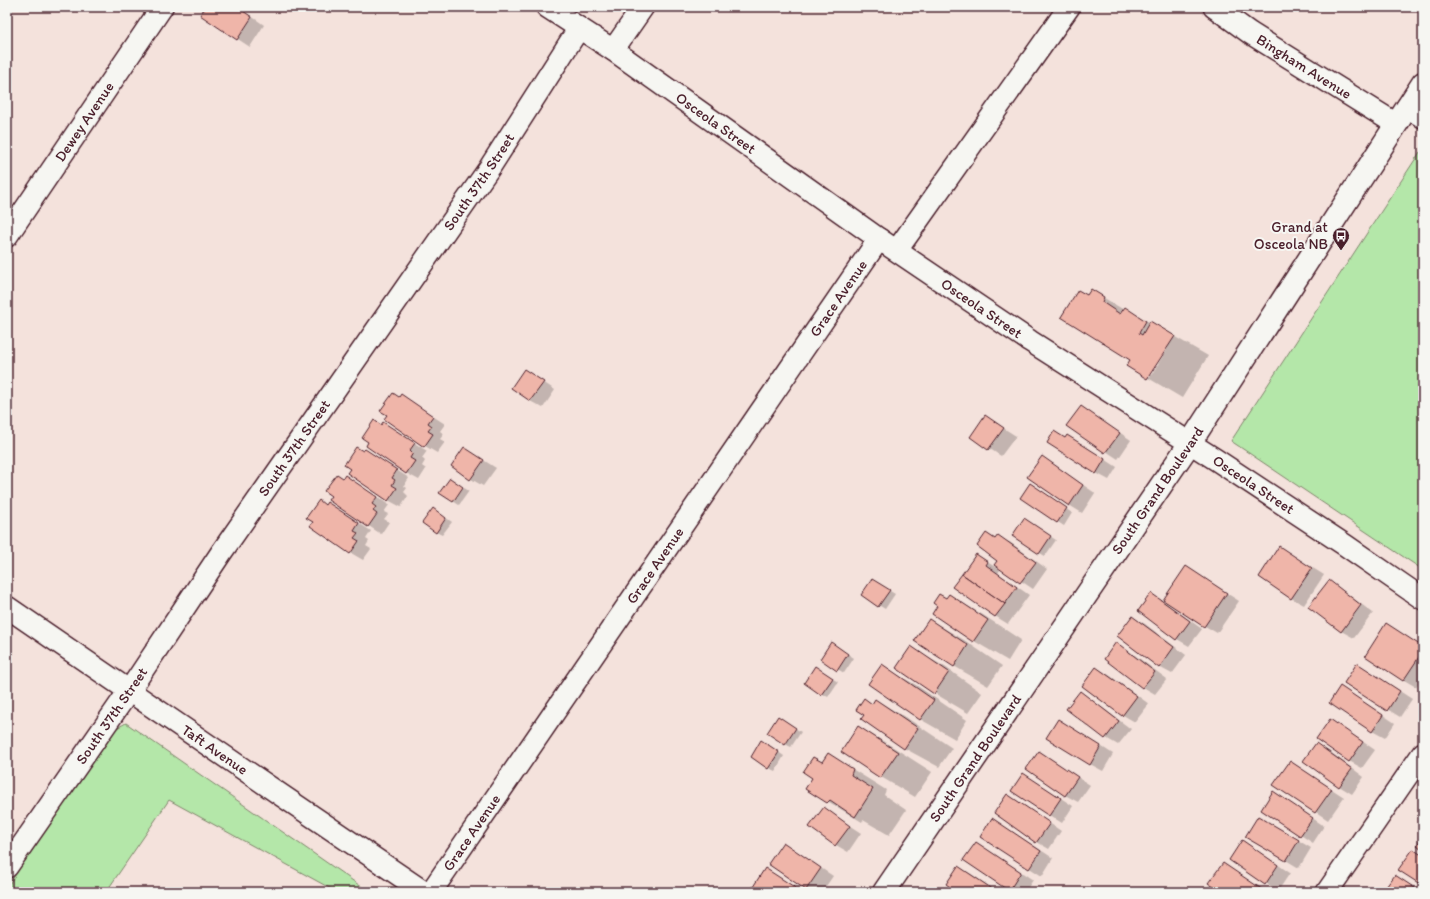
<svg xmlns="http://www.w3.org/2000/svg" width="1430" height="899" font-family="Itim,sans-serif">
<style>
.green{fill:#b4e7a9;stroke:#7f836a}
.shadow{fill:#0003;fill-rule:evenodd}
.building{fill:#efb5a9;stroke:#4a1f2b}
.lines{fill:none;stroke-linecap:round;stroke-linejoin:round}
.street-casing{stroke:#4a1f2b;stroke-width:24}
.secondary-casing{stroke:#4a1f2b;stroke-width:25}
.street{stroke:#f6f6f2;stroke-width:21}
.secondary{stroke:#f6f6f2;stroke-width:22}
.labels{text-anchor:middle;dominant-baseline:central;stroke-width:4;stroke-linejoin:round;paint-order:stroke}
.street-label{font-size:15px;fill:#4a1f2b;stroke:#f6f6f2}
.poi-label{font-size:15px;fill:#4a1f2b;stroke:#f6f6f2;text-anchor:end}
</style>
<rect width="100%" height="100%" fill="#f4e2dc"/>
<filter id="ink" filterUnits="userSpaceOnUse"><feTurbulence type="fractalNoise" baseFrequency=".025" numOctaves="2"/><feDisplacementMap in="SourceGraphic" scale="8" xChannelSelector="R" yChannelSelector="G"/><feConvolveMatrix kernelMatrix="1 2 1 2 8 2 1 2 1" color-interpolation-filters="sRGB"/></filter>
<g filter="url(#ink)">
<!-- green -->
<g class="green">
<polygon points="1420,152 1423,152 1423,570 1231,441"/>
<polygon points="126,723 369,892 337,892 169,800 106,892 7,892 7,887 115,729"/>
</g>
<!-- shadow -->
<g class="shadow">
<polygon points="207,7 238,7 264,25 250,47 201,15"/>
<path d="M1091,290l33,20 1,-1 26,14 57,33 -26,42 -54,-32 4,-6 -45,-64zM1166,348h2l-18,29 -2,-1z"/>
<polygon points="525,370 555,390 543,408 530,401"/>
<polygon points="402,396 445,424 440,431 444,434 440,439 445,442 437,453 425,446 388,415"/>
<polygon points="1081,407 1131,440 1118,459 1068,426"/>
<polygon points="986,417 1016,436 1001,456 971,437"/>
<polygon points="374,421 382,425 383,423 427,451 422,458 425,461 422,466 426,469 419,480 406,473 370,442"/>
<polygon points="1065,439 1080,443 1117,467 1109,480 1096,473"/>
<polygon points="365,450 409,478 404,486 407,488 404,492 408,496 401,507 388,500 352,469"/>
<polygon points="477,456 496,468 483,486 471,479"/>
<polygon points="1042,457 1095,493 1082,513 1069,505"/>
<polygon points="346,476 389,505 384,512 388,514 384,519 389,522 381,534 329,500"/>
<polygon points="456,483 469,491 459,505 453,501"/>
<polygon points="1036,488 1072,513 1064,526 1021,498"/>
<polygon points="319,501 326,505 328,503 371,531 366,539 369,541 366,546 371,549 363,560 351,553 314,522"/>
<polygon points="439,513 452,522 442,535 436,532"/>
<polygon points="1030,523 1056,540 1045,556 1040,553"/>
<polygon points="987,534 996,539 998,536 1011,543 1047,569 1033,589 996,564 999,560"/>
<polygon points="976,555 1000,570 998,573 1029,595 1008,624 995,616"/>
<polygon points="1292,555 1324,575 1304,605 1291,598"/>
<polygon points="1198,575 1239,601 1217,633 1205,626"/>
<polygon points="1329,582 1341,589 1373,613 1354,638 1341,631"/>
<polygon points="878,584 895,594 885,609 862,595"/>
<polygon points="1152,594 1163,601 1202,629 1189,646 1177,639"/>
<polygon points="949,595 983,615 1021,640 1008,661 974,641 947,599"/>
<polygon points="1133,617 1145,624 1186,655 1172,674 1159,667"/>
<polygon points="930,620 964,640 1002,666 988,686 954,666"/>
<polygon points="1116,644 1129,651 1167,679 1155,694 1143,687 1105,658"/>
<polygon points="837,647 854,658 844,673 821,659"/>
<polygon points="911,648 945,667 982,693 968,713 934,693"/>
<polygon points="1423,648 1423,677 1416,687 1404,680"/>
<polygon points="882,666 916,685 967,720 955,739 920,719"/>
<polygon points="1097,668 1109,675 1149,704 1135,722 1123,715 1083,686"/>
<polygon points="821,671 838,682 828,697 805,683"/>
<polygon points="1370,672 1412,699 1400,717 1345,683"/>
<polygon points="1080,692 1092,700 1131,729 1118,745 1106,738 1067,709"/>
<polygon points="1353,695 1395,723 1385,738 1372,731"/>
<polygon points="864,699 873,704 876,700 910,720 952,748 939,767 904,748 865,715"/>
<polygon points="1331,720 1375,750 1362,768 1349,761"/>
<polygon points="784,721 801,732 791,747 785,744"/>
<polygon points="859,727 893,747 932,772 915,797 881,777 842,751"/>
<polygon points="1071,727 1113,754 1103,771 1090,764"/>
<polygon points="1316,744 1329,751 1364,777 1352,794 1339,786"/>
<polygon points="768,745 784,756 775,771 769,768"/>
<polygon points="1039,752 1090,785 1078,802 1065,795"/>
<polygon points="828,754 886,790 884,795 906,810 889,835 863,820 862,822 806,788"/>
<polygon points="1290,762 1344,797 1328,820 1275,785"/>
<polygon points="1024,774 1073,806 1062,823 1049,815"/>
<polygon points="1008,795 1061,831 1049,849 1037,842"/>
<polygon points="1286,800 1324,826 1313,843 1262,810"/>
<polygon points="824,809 861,833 848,852 836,845"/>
<polygon points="1271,824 1311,848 1299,868 1246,836"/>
<polygon points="1005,827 1053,858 1042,876 981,837"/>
<polygon points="783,843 833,876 822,892 811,892 806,889"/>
<polygon points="1255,849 1290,873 1278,891 1230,860"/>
<polygon points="988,850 1033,880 1025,892 1013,892 1009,890"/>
<polygon points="958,867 971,874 997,892 959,892"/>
<polygon points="1209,889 1214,892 1206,892"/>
</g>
<!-- building -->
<g class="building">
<polygon points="205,7 237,7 252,17 237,40 200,15"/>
<polygon points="1091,289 1104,297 1102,302 1120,314 1125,307 1146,321 1139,333 1142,335 1150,321 1175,336 1147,379 1126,366 1130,360 1061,317 1078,290 1087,295"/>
<polygon points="524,369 544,382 530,401 511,388"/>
<polygon points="393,393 399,397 401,394 433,416 428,423 432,426 428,431 433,434 424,447 384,419 387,415 380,411"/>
<polygon points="1081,406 1120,433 1105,453 1066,426"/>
<polygon points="985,415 1004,428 988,450 970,437"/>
<polygon points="374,420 381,425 383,422 415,443 410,450 413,453 410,458 415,461 406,474 366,446 368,442 362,438"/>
<polygon points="1054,431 1065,438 1067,435 1105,459 1096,474 1047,443"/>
<polygon points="356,447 363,451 365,449 397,470 392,478 395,480 392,485 397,488 388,501 347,473 350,469 344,465"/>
<polygon points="464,447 484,460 470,480 451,466"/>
<polygon points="1042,456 1083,485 1069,506 1027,477"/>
<polygon points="337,474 343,478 345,475 377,497 372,504 376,507 373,511 377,514 368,527 328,500 331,496 324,491"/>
<polygon points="450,478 463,487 453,502 439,493"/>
<polygon points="1030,483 1067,508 1057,523 1020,498"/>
<polygon points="319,500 325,505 327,502 359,523 354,531 358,533 354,538 359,541 350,554 310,526 313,522 306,518"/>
<polygon points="433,508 446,518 436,533 422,523"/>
<polygon points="1024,518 1051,536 1039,554 1012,536"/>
<polygon points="986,533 995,539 998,535 1036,562 1020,583 994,565 997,561 977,546"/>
<polygon points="1279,546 1312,568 1291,599 1259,577"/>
<polygon points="976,554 988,562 986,565 1017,587 1005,604 962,574"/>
<polygon points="1186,566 1227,593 1204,627 1163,600"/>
<polygon points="962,574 1005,604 995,617 952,587"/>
<polygon points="872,579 890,590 878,607 861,595"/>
<polygon points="1329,580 1361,605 1341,632 1308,607"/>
<polygon points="1151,593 1190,621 1176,640 1138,611"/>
<polygon points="939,594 946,598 949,594 988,620 973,642 932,614 937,606 933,603"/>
<polygon points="1132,616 1174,647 1159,668 1117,636"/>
<polygon points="929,619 968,645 954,667 914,641"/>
<polygon points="1386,623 1423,647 1423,651 1403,681 1365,656"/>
<polygon points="831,642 848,654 837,671 820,659"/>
<polygon points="1116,642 1155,672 1142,688 1104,659"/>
<polygon points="911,646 949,672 934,694 896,668"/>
<polygon points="1357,663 1400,691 1387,711 1344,683"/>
<polygon points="882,664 934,700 920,720 868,684"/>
<polygon points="815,666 833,678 821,695 804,683"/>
<polygon points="1096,667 1137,696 1122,716 1082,686"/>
<polygon points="1340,686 1383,715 1372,732 1329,703"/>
<polygon points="1080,691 1119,721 1105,739 1066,709"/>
<polygon points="864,698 872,704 875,699 918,728 904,749 861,719 864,715 856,710"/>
<polygon points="778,716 796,728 785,745 767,733"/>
<polygon points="1058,719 1101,746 1090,765 1046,738"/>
<polygon points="1330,719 1363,742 1349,762 1316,739"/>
<polygon points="858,726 898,752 880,778 841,752"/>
<polygon points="761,740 779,752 768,769 751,757"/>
<polygon points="1316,743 1352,769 1339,787 1303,761"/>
<polygon points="1039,751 1078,777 1065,796 1026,769"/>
<polygon points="828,753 853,769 851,775 873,789 855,817 830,800 827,803 805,789 812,778 803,772 813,757 822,762"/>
<polygon points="1290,761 1332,789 1315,813 1273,785"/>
<polygon points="1023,773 1061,798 1049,816 1011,791"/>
<polygon points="1273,791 1313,818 1300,836 1261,810"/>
<polygon points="1007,794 1050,823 1036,843 994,813"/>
<polygon points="824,807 850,826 835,846 809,827"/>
<polygon points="1258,816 1299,840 1286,861 1245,837"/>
<polygon points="992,818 1041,851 1029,869 980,837"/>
<polygon points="1423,835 1423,850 1417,845"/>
<polygon points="1242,840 1278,865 1265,885 1229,860"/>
<polygon points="783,842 821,868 806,890 768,864"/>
<polygon points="976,842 1021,872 1009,891 963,860"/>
<polygon points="1413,849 1423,856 1423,886 1398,870"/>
<polygon points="1223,863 1263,890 1262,892 1221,892 1208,883"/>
<polygon points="958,866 997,892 957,892 946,884"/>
<polygon points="765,868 802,892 754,892 751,890"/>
<polygon points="1395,875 1421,892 1393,892 1386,887"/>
</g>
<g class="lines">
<!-- street casing -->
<g class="street-casing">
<g id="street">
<path id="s1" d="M547,7l66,43 266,189 151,102 185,118 130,86 78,54"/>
<path id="s2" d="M1214,7l36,26 146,91"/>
<polyline points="613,50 643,7"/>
<polyline points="1407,107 1423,117"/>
<path id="s3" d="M7,236l155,-229"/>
<polyline points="897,250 1069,7"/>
<path id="s4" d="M7,607l274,188 143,97"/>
<path id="s5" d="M7,867l122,-176 92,-138 269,-386 89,-139"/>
<path id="s6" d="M431,892l448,-653"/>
<polyline points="1327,892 1423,753"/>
</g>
</g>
<!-- secondary casing -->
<g class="secondary-casing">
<g id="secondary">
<path id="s7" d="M884,892l306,-449 233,-360"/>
</g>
</g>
<!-- street -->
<use href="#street" class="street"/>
<!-- secondary -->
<use href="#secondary" class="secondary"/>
</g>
</g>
<!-- icons -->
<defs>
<g id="bus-pin" transform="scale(0.9)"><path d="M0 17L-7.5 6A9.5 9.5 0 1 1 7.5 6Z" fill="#4a1f2b" stroke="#f6f6f2"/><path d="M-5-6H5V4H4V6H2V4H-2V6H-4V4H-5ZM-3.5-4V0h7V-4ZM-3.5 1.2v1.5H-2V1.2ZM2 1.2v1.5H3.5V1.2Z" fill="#fff"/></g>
</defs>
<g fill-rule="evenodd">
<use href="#bus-pin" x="1341" y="236"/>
</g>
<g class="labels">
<!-- street labels -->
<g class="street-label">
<text stroke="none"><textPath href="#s2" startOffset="108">Bingham Avenue</textPath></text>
<text stroke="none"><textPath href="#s3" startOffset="138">Dewey Avenue</textPath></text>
<text stroke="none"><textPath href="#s1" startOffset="205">Osceola Street</textPath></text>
<text stroke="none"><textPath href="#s5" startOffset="832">South 37th Street</textPath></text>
<text stroke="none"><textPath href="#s6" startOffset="720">Grace Avenue</textPath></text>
<text stroke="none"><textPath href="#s1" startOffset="529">Osceola Street</textPath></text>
<text stroke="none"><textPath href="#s5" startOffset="508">South 37th Street</textPath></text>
<text stroke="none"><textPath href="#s1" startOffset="853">Osceola Street</textPath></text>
<text stroke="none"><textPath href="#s7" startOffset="486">South Grand Boulevard</textPath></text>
<text stroke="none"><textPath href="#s6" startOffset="396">Grace Avenue</textPath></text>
<text stroke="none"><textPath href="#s5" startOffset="184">South 37th Street</textPath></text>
<text stroke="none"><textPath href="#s4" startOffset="252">Taft Avenue</textPath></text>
<text stroke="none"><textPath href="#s7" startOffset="162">South Grand Boulevard</textPath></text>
<text stroke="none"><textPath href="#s6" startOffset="72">Grace Avenue</textPath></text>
</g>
<!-- poi labels -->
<g class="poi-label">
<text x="1328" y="227">Grand at<tspan x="1328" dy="17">Osceola NB</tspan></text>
</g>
</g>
<!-- margin -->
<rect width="1430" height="899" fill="none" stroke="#f6f6f2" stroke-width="24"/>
<rect x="12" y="12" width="1406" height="875" fill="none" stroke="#4a1f2b" stroke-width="1.5" filter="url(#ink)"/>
</svg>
